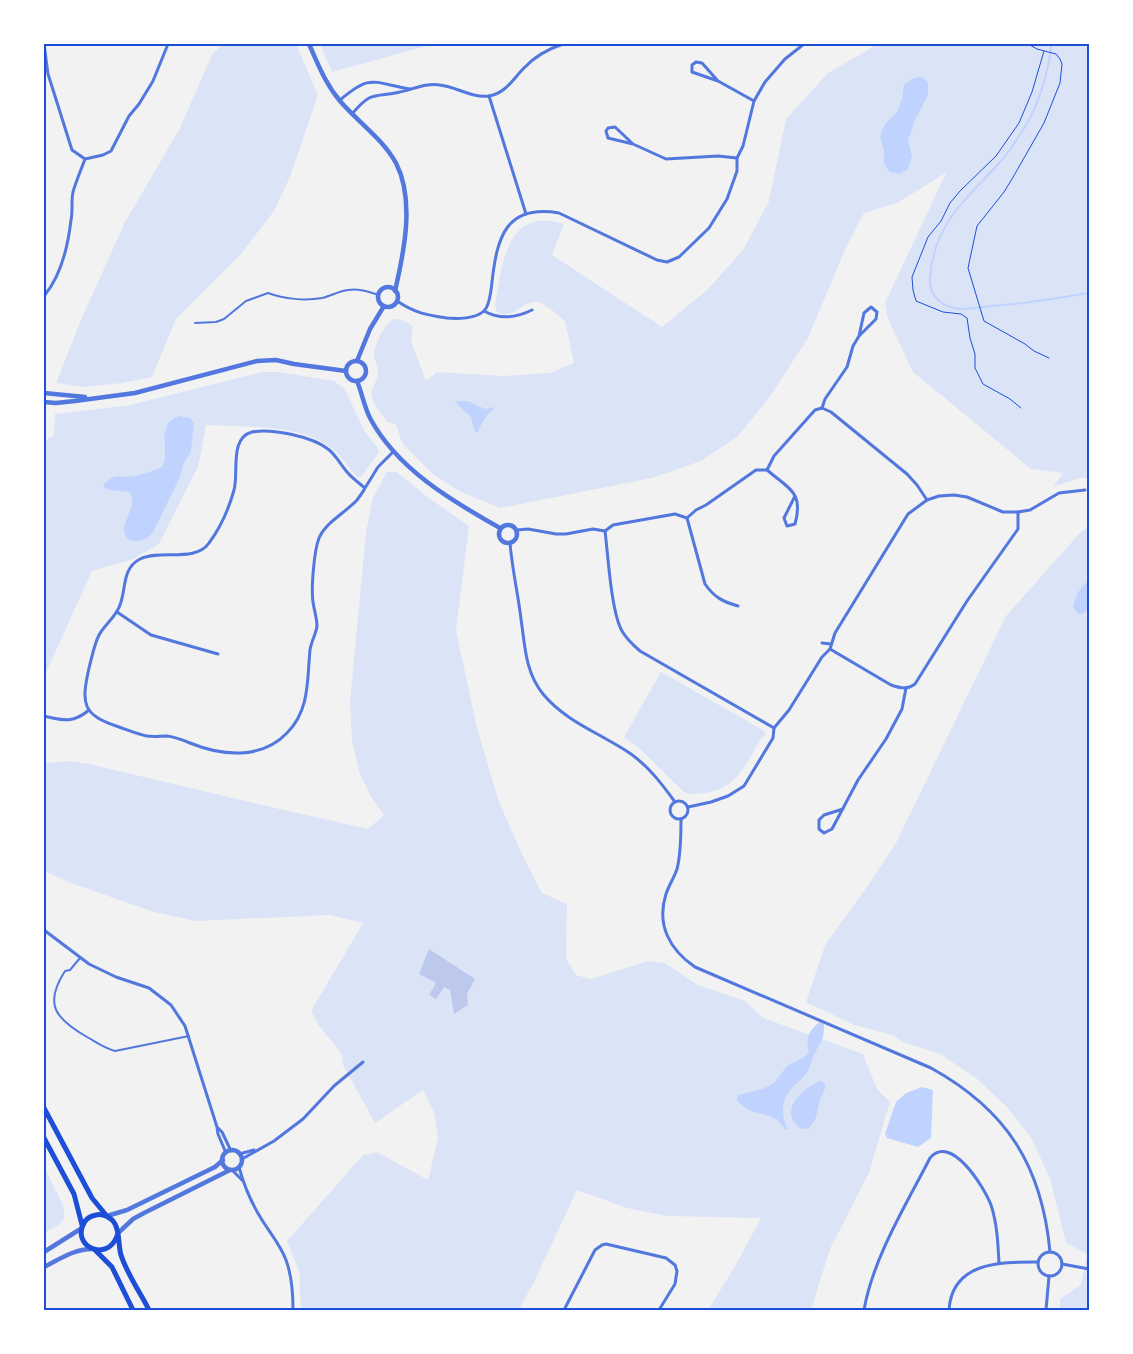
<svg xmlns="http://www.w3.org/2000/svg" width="1133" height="1354" font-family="Signika,sans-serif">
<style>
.green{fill:#dbe4f7}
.water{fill:#bfd3fe}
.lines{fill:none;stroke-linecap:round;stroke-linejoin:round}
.stream{stroke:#bfd3fe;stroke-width:2}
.building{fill:#bdc9ec}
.path{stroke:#1d4ed8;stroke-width:1}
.service{stroke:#5277de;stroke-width:2}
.minor{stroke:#5277de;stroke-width:3}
.tertiary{stroke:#5277de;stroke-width:4.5}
.primary{stroke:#1d4ed8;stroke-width:5}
.neatline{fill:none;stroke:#1d4ed8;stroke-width:2}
</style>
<rect width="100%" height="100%" fill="#f2f2f2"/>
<!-- green -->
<g class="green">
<polygon points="222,44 296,44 318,95 290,177 274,211 241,254 176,319 152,377 122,383 85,387 56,383 81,320 125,222 179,130 212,55"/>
<polygon points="320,44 434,44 332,72"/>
<path d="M878,44h211v434h-9l-27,9 10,-14 -32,-4 -118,-97 -25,-53 -3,-16 61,-130 -49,30 -33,10 -17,32 -39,93 -39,60 -32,39 -36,24 -49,17 -152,30 -41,-17 -25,-16 -32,-32 -6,-19 -9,-2c-5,-8 -14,-17 -15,-26 -2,-10 8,-17 6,-26 -1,-6 -4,-10 -4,-15 0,-9 11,-34 21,-36 6,-1 12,4 18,7l-2,15 15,40 11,-9 66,4 47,-3 24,-10 -9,-42c-6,-5 -21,-19 -29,-19 -15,-1 -23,20 -40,9l-1,-6c7,-39 11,-100 69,-81l-12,31 110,72 45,-37 36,-40 26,-49 17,-82 42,-46z"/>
<path d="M262,372h16l56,9 10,7 21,44 12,15 2,5 -18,25 -5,-1c-8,-9 -16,-22 -26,-29 -31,-23 -86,-20 -124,-22l-8,42 -39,77 -26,15 -41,12 -48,106v-236l10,-6 1,-21 75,-9z"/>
<polygon points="387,472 397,472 426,496 469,526 456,630 477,728 499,802 522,854 542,893 567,904 566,958 576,975 591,979 648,961 665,963 698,985 745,1001 763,1018 863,1054 877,1089 890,1102 869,1173 830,1249 811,1310 708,1310 734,1268 761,1218 667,1216 627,1208 577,1190 535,1280 519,1310 301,1310 299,1271 287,1241 363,1155 377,1152 428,1180 438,1138 435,1115 423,1090 375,1123 343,1065 342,1054 319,1026 311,1011 363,923 330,915 196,921 154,912 71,883 44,871 44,763 68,761 89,764 262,805 368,829 384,815 370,795 360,774 352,741 350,702 366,532 373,498"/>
<polygon points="1089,526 1089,1310 1060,1310 1060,1299 1081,1285 1087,1254 1066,1243 1050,1179 1032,1139 1007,1107 976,1078 940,1054 903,1042 892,1035 854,1025 806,1002 825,945 871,881 896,843 1006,616 1078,535"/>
<path d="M661,672l102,58 3,4 -5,4c-15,26 -24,51 -57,55 -8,1 -13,2 -20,-1l-46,-45 -14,-10z"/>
<path d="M44,1167l19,38c5,19 -5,20 -19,28z"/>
</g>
<!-- water -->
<g class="water">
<polygon points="919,77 924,78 928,83 928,95 915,120 908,141 912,156 908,169 900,174 890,172 884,163 884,151 880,136 885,124 897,112 902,99 904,85 912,79"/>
<path d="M459,401h9l17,8 11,-2c-9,6 -15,16 -18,25h-3l-4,-15 -16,-15z"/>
<path d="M180,416l10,2 4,6 -3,27 -8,14 -3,12 -27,55c-6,9 -16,11 -26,7 -11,-17 14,-32 2,-47l-19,-2 -7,-3c7,-15 19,-9 32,-11 9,-2 19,-5 27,-9 9,-15 -8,-44 18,-51z"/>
<path d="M1089,580v29l-7,5h-4l-5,-8c3,-11 7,-19 16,-26z"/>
<path d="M820,1022l4,2c1,17 -5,19 -11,33 -2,7 -4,12 -8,18 -3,4 -7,7 -11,11 -13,12 -14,28 -6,43h-3c-2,-3 -5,-7 -8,-9 -14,-9 -27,-4 -40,-20l1,-5 24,-6 12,-6 13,-17 19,-10 3,-4c-4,-14 0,-22 11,-30z"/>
<path d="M820,1081l5,2c1,7 -2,9 -4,15 -5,11 -2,21 -12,30l-7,1c-25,-17 -1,-40 18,-48z"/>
<polygon points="922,1087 933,1090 931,1138 918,1147 887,1138 885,1134 896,1102 906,1093"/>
</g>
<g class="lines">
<!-- stream -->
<path class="stream" d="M1051,44c-1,24 -13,62 -26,83 -7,11 -15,24 -24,34 -34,38 -67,61 -71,117 -1,19 13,30 31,31 9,0 20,-2 30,-3 33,-2 66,-8 98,-13"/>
</g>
<!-- building -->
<polygon class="building" points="429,949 475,979 467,994 468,1005 454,1014 450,990 444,987 436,999 429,995 436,983 419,974"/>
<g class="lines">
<!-- path -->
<g class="path">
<polyline points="1028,44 1037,49 1056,54 1060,59 1062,64 1060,83 1044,123 1012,179 1004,192 977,226 968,268 984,321 1025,344 1034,351 1049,358"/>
<polyline points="1021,408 1010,399 983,384 975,368 975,354 970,338 967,318 961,314 943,312 916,301 913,290 912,277 928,237 941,221 950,203 960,191 996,156 1019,123 1032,92 1044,51"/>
</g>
<!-- service -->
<g class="service">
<path d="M195,323l21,-1 8,-3 22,-18 22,-8c16,6 37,8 54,5 9,-2 17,-7 26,-8 11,-2 21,2 31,5"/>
<path d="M80,958l-10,12 -5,1c-22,34 -9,48 22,66 9,5 17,11 28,14l74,-15"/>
</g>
<!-- minor -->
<g class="minor">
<polyline points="44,44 48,74 72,150 85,159 103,155 111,151 129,116 139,104 153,81 168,44"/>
<polyline points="718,81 702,63 696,62 692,65 692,72 718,81 754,101"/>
<polyline points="489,96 526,214"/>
<path d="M340,100c32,-27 32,-17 70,-11"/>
<path d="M352,114c5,-6 10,-12 17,-16 8,-4 17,-3 26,-5 14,-2 31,-11 45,-8 17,2 31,13 49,11 17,-3 24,-17 35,-28 11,-12 24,-19 39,-24"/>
<polyline points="633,144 615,127 608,128 606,131 608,138 633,144 666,159 718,156 737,158"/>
<path d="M44,296c17,-20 24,-50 27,-76 2,-9 0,-19 2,-28 3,-11 8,-22 12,-33"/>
<path d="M397,301c18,12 29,14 50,17 10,1 28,1 37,-7 6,-6 7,-21 8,-29 5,-45 14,-78 67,-69l98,47 10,2 12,-5 30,-29 18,-29 10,-28v-13l6,-12 11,-45 11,-19 20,-23 19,-15"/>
<path d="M484,311c16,9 32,7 48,-1"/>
<polyline points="822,408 825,399 847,367 853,346 859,336 864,313 871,307 877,312 876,319 859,336"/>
<path d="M767,470c22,19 37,22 28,54l-8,2 -3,-8 11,-22"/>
<path d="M365,488c-2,4 -5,8 -8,12 -12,13 -31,22 -38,38 -5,13 -8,50 -6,64 1,8 4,16 4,24 -1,8 -6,16 -7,24 -3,30 0,60 -23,83 -26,27 -65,23 -97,10 -7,-3 -15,-6 -23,-7 -7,0 -13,1 -20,0 -10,-2 -19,-6 -28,-9 -37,-12 -38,-23 -30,-59 3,-11 5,-23 10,-33 5,-9 13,-15 18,-24 11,-16 2,-41 23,-52 21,-10 55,4 69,-16 12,-16 20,-35 25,-53 5,-17 -5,-52 18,-58 20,-4 61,5 76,17 8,6 12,15 19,23 5,6 12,11 18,16l13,-21 16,-16"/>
<path d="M687,518l18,66c9,13 18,18 33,22"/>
<polyline points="517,530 528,529 556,534 566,534 593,529 605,531 613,525 675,514 687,518 696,510 706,505 756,470 767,470 774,456 815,410 822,408 831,412 907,474 917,485 927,500"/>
<path d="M605,531c3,23 6,81 17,100 4,7 11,14 18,20l134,77"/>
<path d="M510,543c2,26 8,50 11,76 4,26 4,53 22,75 23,28 59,40 88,60 18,13 31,30 44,48"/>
<polyline points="117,612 151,635 218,654"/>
<polyline points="822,643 831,644"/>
<path d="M830,649l61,36c9,3 16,5 24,-1l52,-83 51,-72v-17"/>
<path d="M44,716c18,4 29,8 45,-6"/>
<circle cx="679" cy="810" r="9"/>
<polyline points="688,807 711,802 728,796 744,786 773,738 774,728 789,710 822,657 830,649 835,633 908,514 927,500 939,496 954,495 967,497 1003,512 1018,512 1030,510 1059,493 1085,490"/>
<polyline points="843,809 824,815 819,820 819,829 824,833 832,829 858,780 886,739 902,709 906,688"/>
<path d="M681,819c0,16 0,35 -4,50 -3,9 -8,16 -11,25 -10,31 4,56 29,73l236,101c76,42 111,98 119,184"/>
<polyline points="44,930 89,964 116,977 149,988 171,1005 185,1026 217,1127 218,1134 226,1153"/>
<polyline points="218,1128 222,1132 231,1151"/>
<polyline points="239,1154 254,1150"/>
<polyline points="242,1159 274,1141 303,1119 334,1086 363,1062"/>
<path d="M239,1167c5,19 13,37 23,53 9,14 19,26 24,40 6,16 7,34 7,50"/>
<polyline points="232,1170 242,1180"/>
<circle cx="1050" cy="1264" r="12"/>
<polyline points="1062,1264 1089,1269"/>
<polyline points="564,1310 595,1250 602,1245 606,1244 666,1258 675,1265 677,1271 675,1284 659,1310"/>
<path d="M864,1310c9,-52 42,-105 66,-152 21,-25 54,29 61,47 6,18 7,38 8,58"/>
<path d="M949,1310c3,-49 53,-48 89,-48"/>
<polyline points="1046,1310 1049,1276"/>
</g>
<!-- tertiary -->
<g class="tertiary">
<path d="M309,44c9,20 16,39 31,57 18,21 42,37 56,62 19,37 8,89 -1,128"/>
<circle cx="388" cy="297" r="10"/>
<polyline points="357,361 370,329 384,306"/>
<circle cx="356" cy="371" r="10"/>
<path d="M357,381c5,12 7,25 13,37 27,51 82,83 130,110"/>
<polyline points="44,393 85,397"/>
<polyline points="44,402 56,403 75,401 135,393 257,361 276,360 294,364 346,371"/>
<circle cx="508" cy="534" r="9"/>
<circle cx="232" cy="1160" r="10"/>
<polyline points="107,1216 127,1210 215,1167 223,1160"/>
<polyline points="117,1234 133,1219 144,1213 230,1170"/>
<polyline points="44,1252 82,1228"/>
<path d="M44,1267c16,-8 30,-18 48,-18"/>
</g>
<!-- primary -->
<g class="primary">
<polyline points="44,1108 92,1198 106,1215"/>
<polyline points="44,1138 74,1194 82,1225"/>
<path d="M117,1236c-10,27 -46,10 -33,-13 2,-4 7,-7 12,-8 7,-2 16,3 19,9 5,9 3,21 6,31 6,19 19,37 28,55"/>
<polyline points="95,1250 112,1267 133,1310"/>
</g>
</g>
<!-- border -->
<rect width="1133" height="1354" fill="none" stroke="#ffffff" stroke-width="90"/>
<rect x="45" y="45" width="1043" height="1264" class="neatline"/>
</svg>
